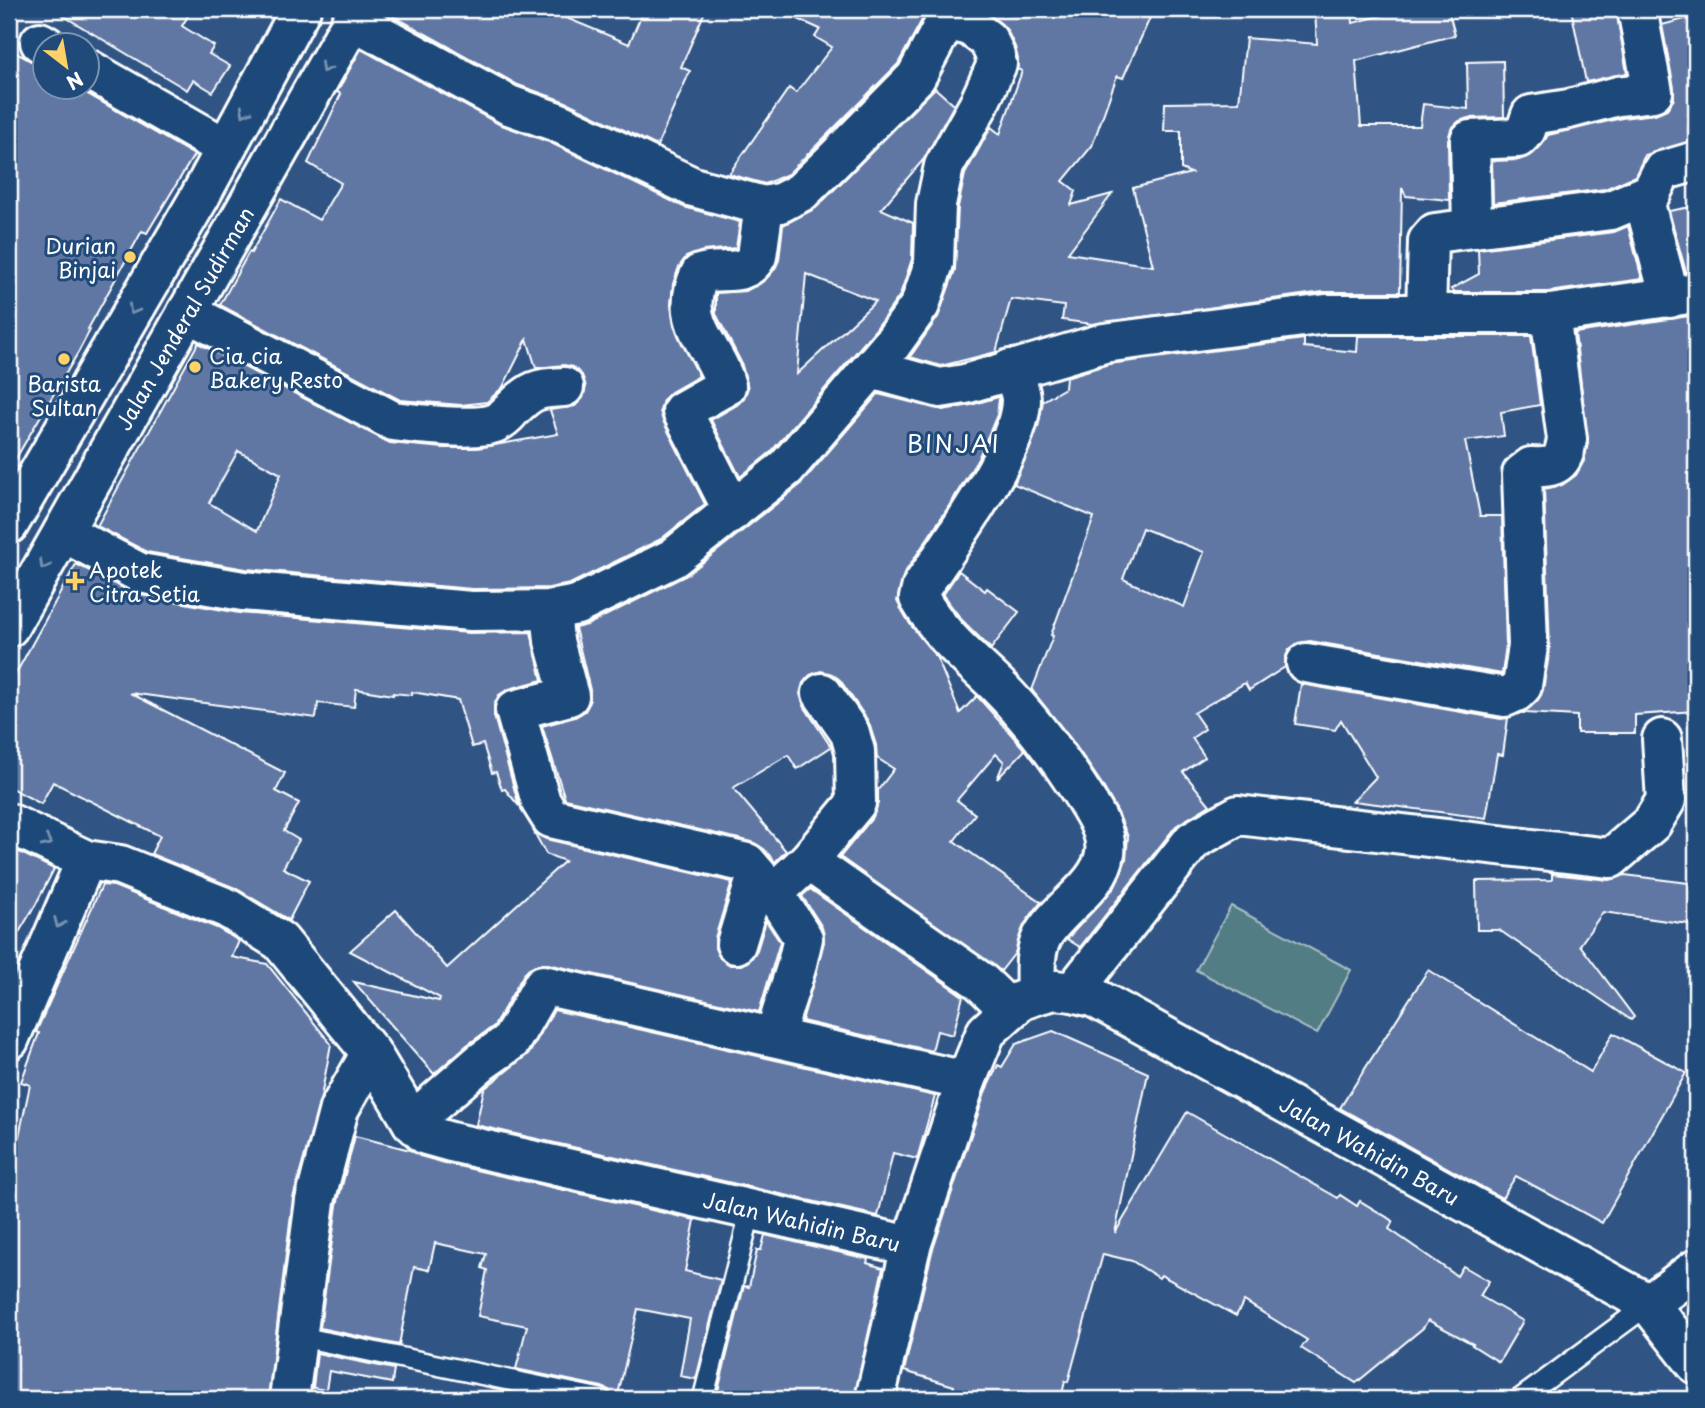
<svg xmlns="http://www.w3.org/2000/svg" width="1705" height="1408" font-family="'Playpen Sans',sans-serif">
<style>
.green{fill:#527d84;stroke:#a8bec2;stroke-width:2}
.building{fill:#6077a4;stroke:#fff;stroke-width:2;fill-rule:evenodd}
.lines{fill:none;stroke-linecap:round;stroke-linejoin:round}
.service-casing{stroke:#fff;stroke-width:24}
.minor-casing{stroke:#fff;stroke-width:44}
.tertiary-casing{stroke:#fff;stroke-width:44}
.primary-casing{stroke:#fff;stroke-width:44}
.service{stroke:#1f4a7a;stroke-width:19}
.minor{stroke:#1f4a7a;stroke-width:38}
.tertiary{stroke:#1f4a7a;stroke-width:38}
.primary{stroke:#1f4a7a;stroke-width:38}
.oneway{stroke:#7992af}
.poi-dot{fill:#ffd166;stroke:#1f4a7a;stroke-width:2.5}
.labels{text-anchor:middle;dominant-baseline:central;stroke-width:6;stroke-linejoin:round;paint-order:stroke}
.poi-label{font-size:21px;fill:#fff;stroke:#1f4a7a;text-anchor:start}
.street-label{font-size:21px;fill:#fff;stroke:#1f4a7a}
.quarter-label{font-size:24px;letter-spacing:2px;fill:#fff;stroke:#1f4a7a}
</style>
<rect width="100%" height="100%" fill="#305585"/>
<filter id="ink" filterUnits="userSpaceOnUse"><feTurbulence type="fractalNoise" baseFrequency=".0143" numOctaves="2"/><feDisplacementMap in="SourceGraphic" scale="14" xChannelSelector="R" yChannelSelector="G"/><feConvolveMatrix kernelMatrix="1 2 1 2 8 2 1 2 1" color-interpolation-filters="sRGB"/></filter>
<g filter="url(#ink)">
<!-- green -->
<polygon class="green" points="1231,906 1351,970 1317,1034 1196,970"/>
<!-- building -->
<g class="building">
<polygon points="52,9 192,9 182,26 214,46 209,54 230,66 213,92 193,80 187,90"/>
<polygon points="381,9 568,9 564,17 629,44 644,9 706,9 681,67 690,71 657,146 566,102 518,85"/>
<polygon points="776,9 928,9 898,64 788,174 765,184 729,174 789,88 796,93 832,47 815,37 820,29"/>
<polygon points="983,9 1154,9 1123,78 1117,76 1092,146 1063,181 1076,191 1071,205 1112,194 1068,253 1153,266 1133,188 1191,173 1181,169 1181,131 1164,131 1165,103 1239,102 1246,38 1317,44 1315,11 1352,9 1353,23 1405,9 1448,9 1455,35 1356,61 1361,126 1420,126 1423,104 1468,109 1467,62 1503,61 1504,117 1468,118 1459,121 1451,129 1448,140 1449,200 1406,196 1402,188 1400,292 1323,292 1092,324 1062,320 1064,306 1011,299 996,352 941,366 910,357 938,317 955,270 958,207 965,174 991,127 1000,134 1022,71 1017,69 1018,59 1015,47 1007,30"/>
<polygon points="1571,9 1616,9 1627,73 1586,82"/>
<polygon points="1696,16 1696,140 1645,155 1635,176 1605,189 1493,203 1492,161 1519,160 1533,154 1542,145 1548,135 1622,118 1655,114 1667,109 1674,99 1674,88 1662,25"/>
<polygon points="9,49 46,69 46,88 77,88 194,155 147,233 142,231 88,329 90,330 79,351 9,470"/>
<path d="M361,49l138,75 50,18 135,65 56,15 -4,26 -33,3 -17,6 -7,10 -6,17 -2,21 3,20 25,51 -28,16 -8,8 -3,11 3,10 42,83 -44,35 -91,45 -21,4 -77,1 -226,-20 -99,-17 -50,-26 101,-183 192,100 54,5h33l81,-14 -8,-24 25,-4 8,-8 3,-11 -4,-12 -9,-8 -9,-2 -28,3 -9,-29 -24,48 -16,15 -26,3 -61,-5 -180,-95 29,-53 2,1 30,-54 38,21 22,-37 -33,-20 33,-69 -4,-2zM238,451l43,23 -24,57 -48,-28z"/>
<path d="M935,88l19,17 -30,54 -43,50 32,14 -1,36 -12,36 -25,35 -104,122 -31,25 -29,-57 26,-15 7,-7 4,-10 -7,-26 -25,-48v-21l30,-2 19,-11 10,-11 4,-9 4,-35 33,-17zM806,274l70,27 -79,73z"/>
<polygon points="1696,206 1696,272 1686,272 1669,211"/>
<polygon points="1628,226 1642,279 1548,292 1453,292 1451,289 1479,274 1478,249 1614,232"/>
<polygon points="1696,315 1696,711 1635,715 1635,733 1577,733 1577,716 1523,713 1537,701 1543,690 1550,649 1544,489 1562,485 1576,475 1584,461 1588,443 1575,333"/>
<path d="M1358,336h173l9,69 -39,7 3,24 -39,5 15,75h22l4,129 -4,29 -192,-33 -12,2 -9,7 -4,9v8l-36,23 -4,-7 -51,30 11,16 -13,9 13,19 -22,15 27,33 -34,21 -96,121 -13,-8 48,-52 11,-28 2,-22 -10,-24 -17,-30 -30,-44 -39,-49 21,-54 -2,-1 43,-118 -80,-33 24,-57 5,-26 22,-13 1,-11 43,-13 195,-25v8l53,5zM1142,528l62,24 -20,55 -61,-28z"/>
<polygon points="878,394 943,410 971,405 998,397 999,399 997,415 978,459 947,509 904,574 897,601 910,624 937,658 960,713 977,696 1025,750 997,779 1004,762 996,754 957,800 975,814 954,841 1041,902 1024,925 1015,953 1001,971 840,857 873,817 878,803 878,790 894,769 877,758 876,745 868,721 840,680 832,674 821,671 810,675 803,683 800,694 804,706 831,747 797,769 788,755 733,788 786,851 775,862 764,849 752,842 565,799 542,726 575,717 585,711 590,702 590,690 575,628 587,625 687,575 800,485"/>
<polygon points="76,564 136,594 239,613 469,633 531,632 542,680 509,689 499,695 494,705 494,716 519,806 505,789 502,790 496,772 492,773 483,744 472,747 458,700 412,692 412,695 393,693 393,695 356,689 354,707 318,703 316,718 130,693 285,773 276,791 299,803 284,831 299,840 283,868 309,881 289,920 235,888 151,854 160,836 53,782 41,804 9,787 9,686"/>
<polygon points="959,571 985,591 987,588 1019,612 991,649 962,620 943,595"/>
<polygon points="1301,684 1501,719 1508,718 1503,755 1497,754 1486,818 1353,801 1376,777 1341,720 1335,730 1295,724"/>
<polygon points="534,832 546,839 732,882 715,938 715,948 720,958 730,965 742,965 750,960 757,950 766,921 780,942 759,1012 548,964 535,965 524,974 494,1026 467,1045 434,1074 354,982 439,1001 440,998 350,951 396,910 447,968 565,861 546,854"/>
<polygon points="9,847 54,869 36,904 9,949"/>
<polygon points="1552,874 1609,880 1625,875 1696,884 1696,925 1603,912 1580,945 1634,1017 1631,1020 1499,930 1477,930 1476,881 1552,880"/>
<polygon points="102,885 114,886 217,928 239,941 232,957 267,964 331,1044 321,1097 293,1198 268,1399 211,1392 210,1399 9,1399 9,1164 13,1164 30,1085 21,1082 39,1033 36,1032"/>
<polygon points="810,889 963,996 953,1035 937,1031 932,1051 802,1021 824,942 822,927 802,896"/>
<polygon points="1428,970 1591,1072 1613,1033 1686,1073 1602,1223 1516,1176 1502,1198 1340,1108"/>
<polygon points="554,1010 935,1096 917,1159 893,1153 878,1216 476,1125 484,1089 530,1052"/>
<polygon points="1053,1031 1148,1073 1115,1233 1187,1112 1338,1198 1340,1195 1357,1206 1360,1201 1393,1221 1389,1229 1457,1276 1463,1266 1489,1281 1480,1296 1523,1321 1499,1362 1472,1345 1473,1344 1428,1320 1423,1328 1356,1383 1301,1348 1307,1340 1244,1301 1236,1316 1161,1275 1159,1278 1132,1261 1103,1254 1068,1382 1065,1381 1061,1399 950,1399 954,1386 904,1371 932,1252 986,1090 998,1065 1002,1067 1016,1044"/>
<polygon points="355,1136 410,1150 420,1156 445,1163 695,1220 685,1271 721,1280 696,1379 680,1376 690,1319 638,1309 617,1399 612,1397 609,1390 602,1387 516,1369 527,1326 478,1316 487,1270 482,1268 486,1254 435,1243 429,1270 414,1267 399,1345 320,1328 337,1205"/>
<polygon points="765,1235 868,1259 867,1263 883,1268 854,1399 716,1399 744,1286 749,1287 757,1250 761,1250"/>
<polygon points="317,1353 394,1369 392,1383 329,1371 326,1390 313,1388"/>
</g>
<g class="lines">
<!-- service casing -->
<g class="service-casing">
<g id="service">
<polyline points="297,1336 600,1399"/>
<polyline points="703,1399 751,1210"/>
<polyline points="1520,1399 1649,1304"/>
</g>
</g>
<!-- minor casing -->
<g class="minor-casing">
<g id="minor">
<polyline points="40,42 47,46"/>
<polyline points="88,69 226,148"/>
<polyline points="1643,197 1670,298"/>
<polyline points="1472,228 1470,140 1518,138 1526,130 1531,115 1569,109 1618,96 1653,92 1637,9"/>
<path d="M187,312l206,109c21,3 84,10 102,2 7,-3 12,-8 17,-14 19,-19 25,-21 52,-22"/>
<polyline points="1426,314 1428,241 1435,233 1611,210 1651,193 1662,171 1696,161"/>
<polyline points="871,369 940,388 965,384 1104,343 1326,314 1550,314 1696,293"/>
<path d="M1010,369c4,9 11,21 11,31 0,48 -71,144 -99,186l-3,12c22,38 48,58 78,87 33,33 61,71 86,110 10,16 25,38 22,58 -4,33 -48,56 -63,84 -9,17 -6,40 -6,58"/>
<path d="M733,511l-51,-100 44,-25c-10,-40 -50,-63 -26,-112 20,-7 45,5 57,-18l7,-50"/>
<polyline points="63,532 140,573 243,591 471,611 551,610 577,605 673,558 786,468 892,344 920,305 934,263 936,204 944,166 978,106 997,64 994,52 988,40 971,27 947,19 916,77 833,161 801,192 780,203 764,206 693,187 557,122 509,105 353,20"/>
<polyline points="551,610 554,641 569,696 515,710 541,802 551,818 747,863 763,882 779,888 808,861"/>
<path d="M1306,663l199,34 11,-5 6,-6 6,-40 -6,-172 9,-7c25,1 32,-2 36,-28l-17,-125"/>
<polyline points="822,693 850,733 855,751 856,803 808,861 980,981 1010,1010"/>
<polyline points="736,944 757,875"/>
<polyline points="1073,992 1193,840 1238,815 1611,858 1652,823 1666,800 1662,739"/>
<polyline points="774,1037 796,968 803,938 775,895 779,888"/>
<polyline points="9,1040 86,860"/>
<polyline points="412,1122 481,1062 511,1041 543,985 966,1081"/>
<polyline points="1649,1304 1696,1269"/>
<polyline points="289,1399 315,1201 339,1109 371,1053"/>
<polyline points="875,1399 911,1246"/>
</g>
</g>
<!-- tertiary casing -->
<g class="tertiary-casing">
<polyline id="tertiary" points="9,823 86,860 120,865 227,908 280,941 371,1053 412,1122 426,1135 451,1142 911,1246 966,1081 986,1032 1020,1001 1036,995 1055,990 1073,992 1095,998 1649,1304 1696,1364"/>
</g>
<!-- primary casing -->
<g class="primary-casing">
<g id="primary">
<polyline points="9,524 198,200 301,9"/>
<polyline points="9,627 359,9"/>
</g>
</g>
<!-- service -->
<use href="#service" class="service"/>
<!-- minor -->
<use href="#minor" class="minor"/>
<!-- tertiary -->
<use href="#tertiary" class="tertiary"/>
<!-- primary -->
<use href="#primary" class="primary"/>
</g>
<!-- one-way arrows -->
<defs><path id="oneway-chevron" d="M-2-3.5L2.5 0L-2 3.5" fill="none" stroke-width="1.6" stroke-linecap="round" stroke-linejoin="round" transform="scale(1.75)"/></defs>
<g class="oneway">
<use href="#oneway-chevron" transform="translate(325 68) rotate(120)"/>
<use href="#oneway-chevron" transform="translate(245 112) rotate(119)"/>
<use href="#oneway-chevron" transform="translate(133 310) rotate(120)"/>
<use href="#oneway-chevron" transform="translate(44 565) rotate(120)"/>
<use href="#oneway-chevron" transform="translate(47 842) rotate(26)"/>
<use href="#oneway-chevron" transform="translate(59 923) rotate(113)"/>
</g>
</g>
<!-- markers -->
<g class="poi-dot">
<circle cx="130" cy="257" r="7"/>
<circle cx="64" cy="359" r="7"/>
<circle cx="195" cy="367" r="7"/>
<path d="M71.5 570.5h7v7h7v7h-7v7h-7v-7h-7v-7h7z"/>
</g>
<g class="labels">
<!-- poi labels -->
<g class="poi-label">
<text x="116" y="245" text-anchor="end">Durian<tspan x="116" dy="24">Binjai</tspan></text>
<text x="209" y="355">Cia cia<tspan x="209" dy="24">Bakery Resto</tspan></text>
<text x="64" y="383" text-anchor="middle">Barista<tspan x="64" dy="24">Sultan</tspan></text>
<text x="89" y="569">Apotek<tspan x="89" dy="24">Citra Setia</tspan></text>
</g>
<!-- street labels -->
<g class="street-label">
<text transform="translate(184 318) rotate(-60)">Jalan Jenderal Sudirman</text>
<text transform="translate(1370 1150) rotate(29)">Jalan Wahidin Baru</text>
<text transform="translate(802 1221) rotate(13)">Jalan Wahidin Baru</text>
</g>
<!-- quarter labels -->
<g class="quarter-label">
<text x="954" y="443">BINJAI</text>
</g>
</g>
<!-- margin -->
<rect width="1705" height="1408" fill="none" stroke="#1f4a7a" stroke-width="35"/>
<rect x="18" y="18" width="1670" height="1373" fill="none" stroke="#fff" stroke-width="2.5" filter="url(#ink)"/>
<!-- north arrow -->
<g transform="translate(66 66) rotate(149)"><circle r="33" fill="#1f4a7a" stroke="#7992af" stroke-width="2"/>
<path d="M0-5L12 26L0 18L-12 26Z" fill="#ffd166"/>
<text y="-10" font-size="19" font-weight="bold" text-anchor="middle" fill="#ffffff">N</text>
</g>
</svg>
